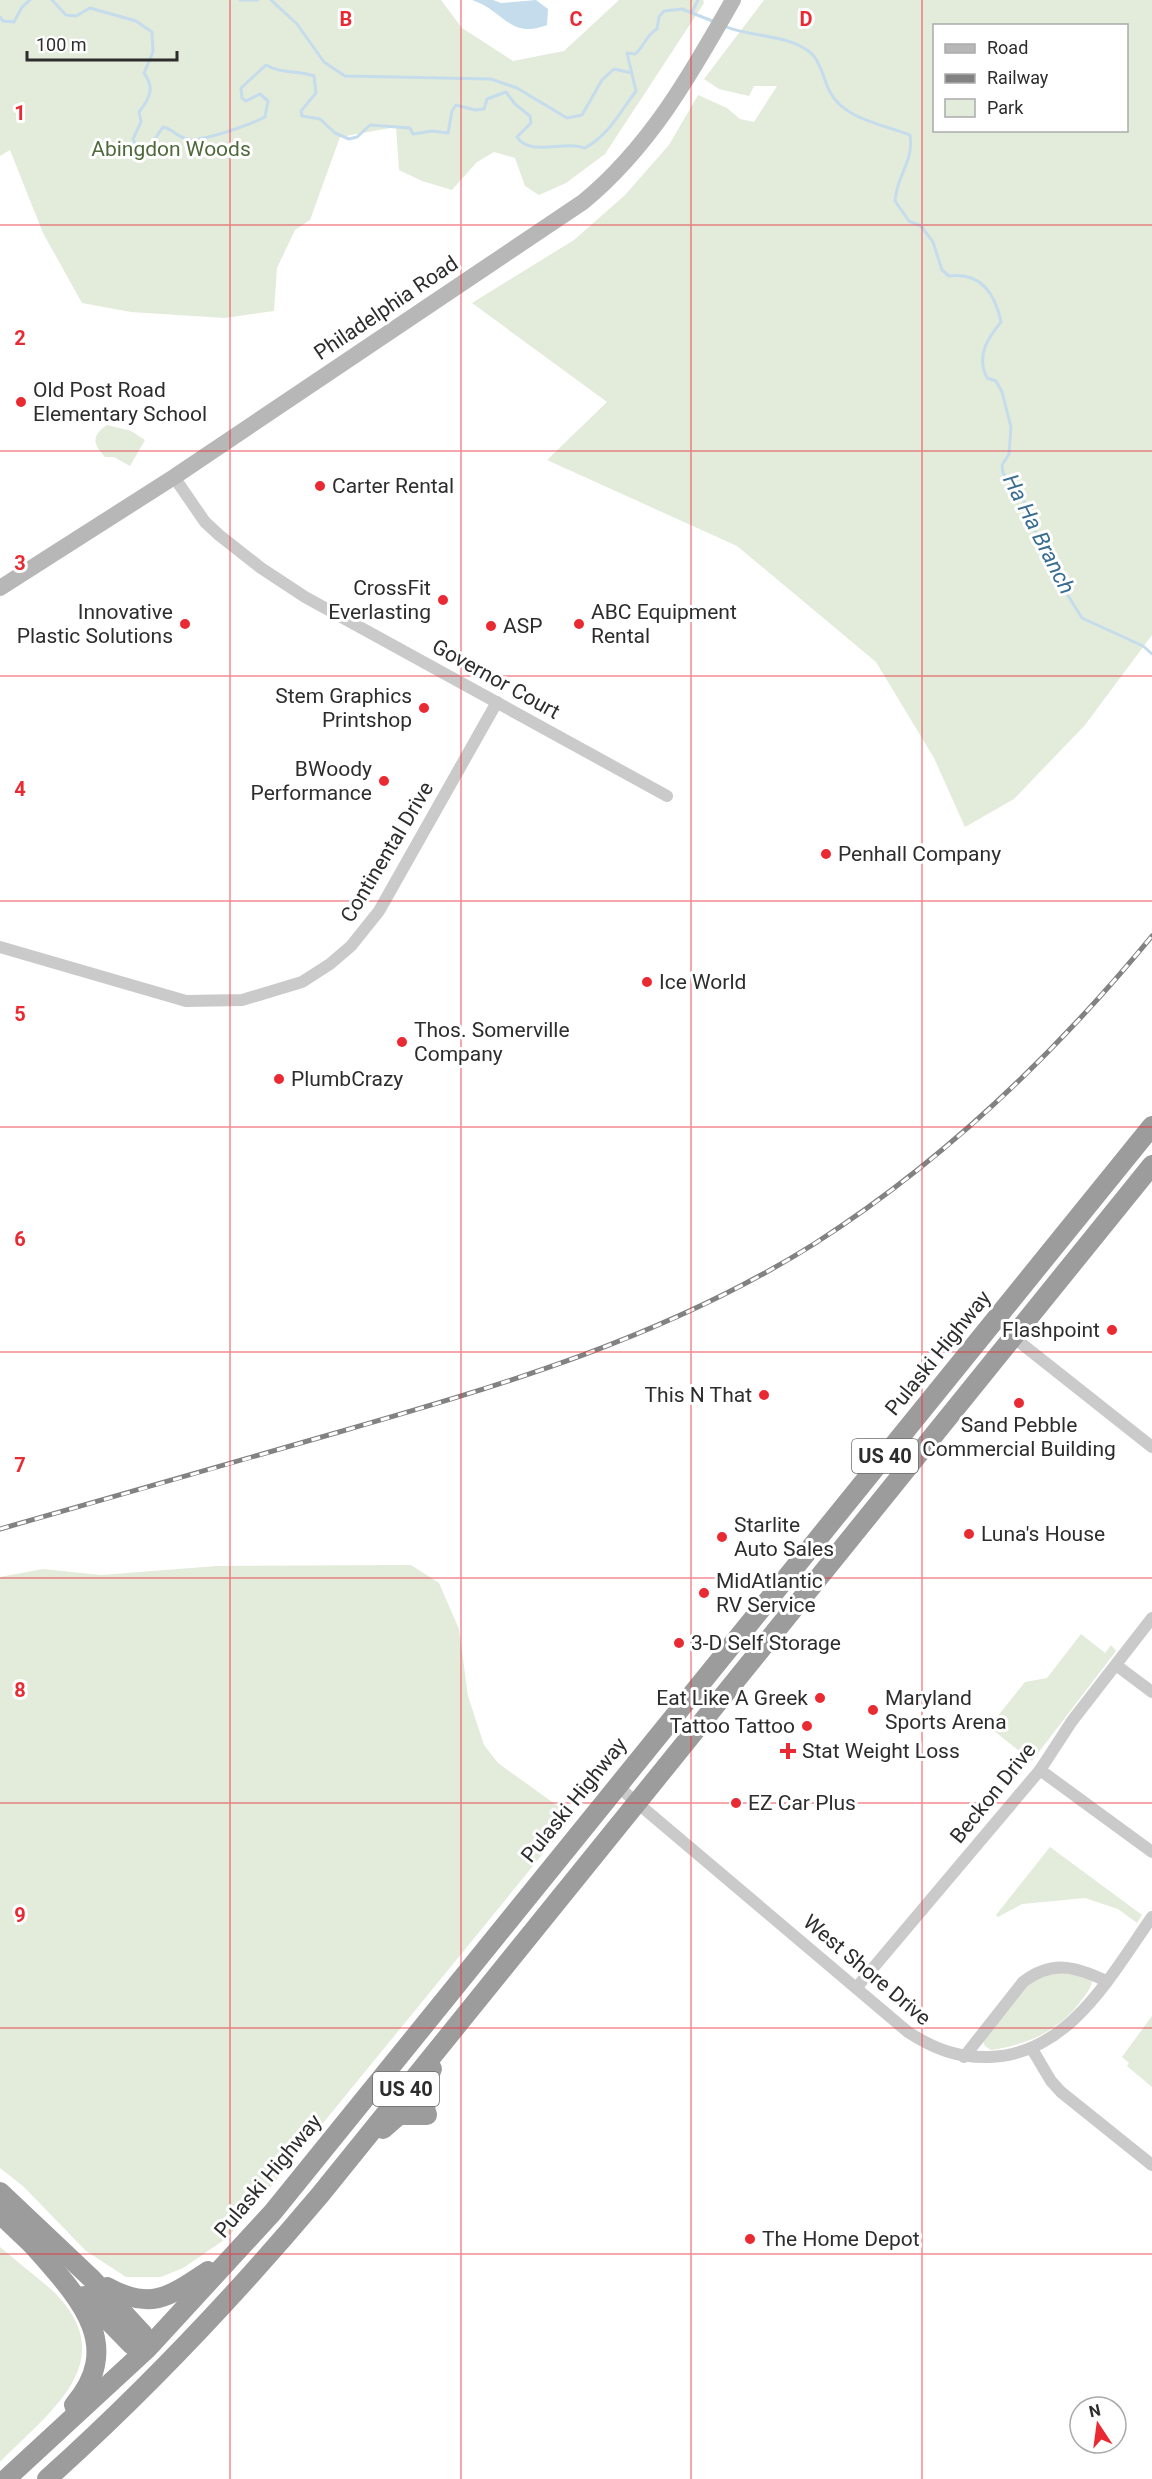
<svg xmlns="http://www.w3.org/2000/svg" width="1152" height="2479" font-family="Roboto,sans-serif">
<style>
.green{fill:#e3ebda;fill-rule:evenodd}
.water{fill:#c5dcec}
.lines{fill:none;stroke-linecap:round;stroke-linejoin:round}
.stream{stroke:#c5dcec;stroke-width:3}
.minor{stroke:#cacaca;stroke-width:12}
.secondary{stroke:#b7b7b7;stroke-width:16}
.trunk{stroke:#9c9c9c;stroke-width:20}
.rail-casing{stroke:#828282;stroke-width:5}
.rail{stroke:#fff;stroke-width:3;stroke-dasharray:9;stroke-linecap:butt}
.grid{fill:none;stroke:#ea2a33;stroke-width:1.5;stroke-opacity:0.55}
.poi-dot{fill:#ea2a33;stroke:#fff;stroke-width:2}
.labels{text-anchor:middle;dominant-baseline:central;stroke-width:6;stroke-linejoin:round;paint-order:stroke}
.shield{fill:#fff;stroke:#6c6c6c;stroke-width:1.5}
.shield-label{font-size:20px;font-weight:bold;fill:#2d2d2d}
.park-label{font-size:21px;fill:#4f6a3a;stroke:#fff}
.street-label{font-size:21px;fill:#2d2d2d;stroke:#fff}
.poi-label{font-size:21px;fill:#2d2d2d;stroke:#fff;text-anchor:start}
.water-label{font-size:22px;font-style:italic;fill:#396d91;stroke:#fff}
.grid-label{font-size:20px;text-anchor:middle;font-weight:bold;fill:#ea2a33;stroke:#fff;stroke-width:6;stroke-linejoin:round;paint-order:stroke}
</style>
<rect width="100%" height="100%" fill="#fff"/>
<!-- green -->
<g class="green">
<polygon points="0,0 441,0 462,28 513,61 564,51 619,0 703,0 704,3 605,154 566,183 539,195 525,186 515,158 494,152 477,162 452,190 422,181 399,170 396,127 340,137 310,220 295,230 277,268 274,311 225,318 131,312 82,303 43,233 10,150 0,156"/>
<path d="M764,0h388v635l-67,90 -71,74 -49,28 -31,-69 -58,-96 -139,-116 -190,-86 60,-58 -135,-99 102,-63 51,-45 44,-50 29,-50 29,13 13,11 14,3 23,-36h-23l-5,10 -30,-7 -15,-10zM934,26h192v104h-192z"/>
<path d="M107,425l24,6 14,9 -15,26 -16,-9h-9c-12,-13 -14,-21 2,-32z"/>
<polygon points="411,1565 439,1583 459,1629 468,1696 484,1745 498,1763 573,1817 257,2204 227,2238 183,2268 161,2277 126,2277 86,2251 24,2187 0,2168 0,1577 43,1569 101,1575 217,1566"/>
<polygon points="1081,1634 1105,1653 1111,1645 1116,1651 1032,1761 989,1727 1025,1682 1047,1678"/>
<polygon points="1050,1847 1142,1915 1137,1923 1118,1909 1085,1898 1022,1904 998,1917 996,1915"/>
<path d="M1056,1970l34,7 2,5c-2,9 -10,17 -15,24 -23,27 -51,39 -86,44l-6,-4 -2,-5 43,-56z"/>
<polygon points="1152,2016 1152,2087 1127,2066 1129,2063 1122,2057"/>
<path d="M0,2247c17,15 36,29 53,44 71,70 -4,121 -53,171z"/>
</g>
<!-- water -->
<path class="water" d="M472,0h21l8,3 35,-3 12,9 -1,16c-37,15 -45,-16 -75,-25z"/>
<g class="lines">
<!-- stream -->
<g class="stream">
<path d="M52,0l14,15 10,1 14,-8 46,13 16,11 1,20 -9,21c11,15 6,25 -5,39l2,10 -8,17 3,7 8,3 6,-3 13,-19c10,2 14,10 24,12 16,3 62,-14 78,-22l3,-16 -8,-7 -14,7 -4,-3 -1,-10 25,-23c15,9 32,5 48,11l2,17 -15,18 1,5 18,3 15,14 14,6 8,-2 13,-12 40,3 3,6 19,-3 16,2 4,-22 4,-6 19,5 9,-1 3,-10 19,-7 9,12 15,12 1,7 -14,14c13,20 47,3 68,11 24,-13 35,-36 51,-57l-9,-38 8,1c9,-7 11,-19 22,-25l2,-12 5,-6 18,-2 33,13"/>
<polyline points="240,0 258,0"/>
<polyline points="271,0 297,24 324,62 345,76 491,79 517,88 567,118 582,115 602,80 614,69 632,73"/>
<polyline points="692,12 698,0"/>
<polyline points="0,17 3,21 14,22 22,7 30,0"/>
<path d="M724,26c27,12 64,7 88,28 9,8 12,27 18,38 15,28 53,32 80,43 4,27 -13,39 -15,66l14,20 12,5 12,16 9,28 7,6c31,-4 46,17 52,46 -14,17 -25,34 -14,56l9,3 6,11 9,35 -2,27 -7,11 1,8 22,30 7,24 9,11 21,48 20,32 61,28 9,8"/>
</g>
<!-- minor -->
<g class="minor">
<polyline points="174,477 205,522 219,535 261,568 305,597 667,796"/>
<polyline points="0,947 186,1001 242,1000 302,982 330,964 351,946 379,911 497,702"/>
<polyline points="1013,1337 1152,1447"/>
<polyline points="1116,1665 1152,1692"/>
<polyline points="1040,1770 1152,1852"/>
<path d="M616,1785l292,247c26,17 50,26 81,25 80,-2 122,-82 163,-140"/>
<polyline points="857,1987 1040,1770 1072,1721 1152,1618"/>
<polyline points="1032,2049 1051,2081 1061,2092 1152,2165"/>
<path d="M964,2057l59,-75c29,-22 52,-16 83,-1"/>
</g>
<!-- secondary -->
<path class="secondary" d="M0,588l174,-111 409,-275c67,-55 108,-128 150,-202"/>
<!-- trunk -->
<g class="trunk">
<polyline points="383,2129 399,2115 427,2115 420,2090 432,2069"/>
<polyline points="0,2192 92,2279 143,2334 141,2344"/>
<polyline points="0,2214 40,2252"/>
<path d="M31,2243c42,49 97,99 43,162"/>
<path d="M107,2287c44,24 62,10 101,-16"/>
<polyline points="84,2296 132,2345 141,2344"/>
<polyline points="6,2479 147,2349 273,2212 1152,1126"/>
<path d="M47,2479c98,-88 188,-183 273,-284l832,-1030"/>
</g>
<!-- rail casing -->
<g class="rail-casing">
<path id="rail" d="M0,1529c113,-32 226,-64 339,-97 164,-47 329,-96 475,-188 130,-83 240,-189 338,-308"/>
</g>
<!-- rail -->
<use href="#rail" class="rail"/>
</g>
<!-- grid -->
<path class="grid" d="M230,0v2479M461,0v2479M691,0v2479M922,0v2479M0,225h1152M0,451h1152M0,676h1152M0,901h1152M0,1127h1152M0,1352h1152M0,1578h1152M0,1803h1152M0,2028h1152M0,2254h1152"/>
<!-- markers -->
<g class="poi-dot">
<circle cx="21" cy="402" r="6"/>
<circle cx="320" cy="486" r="6"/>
<circle cx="443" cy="600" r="6"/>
<circle cx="185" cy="624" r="6"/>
<circle cx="579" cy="624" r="6"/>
<circle cx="491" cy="626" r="6"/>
<circle cx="424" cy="708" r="6"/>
<circle cx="384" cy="781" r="6"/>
<circle cx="826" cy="854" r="6"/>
<circle cx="647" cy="982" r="6"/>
<circle cx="402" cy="1042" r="6"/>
<circle cx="279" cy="1079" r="6"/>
<circle cx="1112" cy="1330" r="6"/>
<circle cx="764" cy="1395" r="6"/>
<circle cx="1019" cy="1403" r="6"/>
<circle cx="969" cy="1534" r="6"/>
<circle cx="722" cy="1537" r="6"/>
<circle cx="704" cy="1593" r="6"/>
<circle cx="679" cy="1643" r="6"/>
<circle cx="820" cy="1698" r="6"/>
<circle cx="873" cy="1710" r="6"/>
<circle cx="807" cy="1726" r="6"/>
<path d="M785 1742h6v6h6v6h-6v6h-6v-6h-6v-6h6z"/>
<circle cx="736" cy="1803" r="6"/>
<circle cx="750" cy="2239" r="6"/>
</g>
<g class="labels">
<!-- shield labels -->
<g class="shield">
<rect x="852" y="1439" width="66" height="34" rx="4.5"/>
<rect x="373" y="2072" width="66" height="34" rx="4.5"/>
</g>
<g class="shield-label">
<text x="885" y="1456">US 40</text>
<text x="406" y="2089">US 40</text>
</g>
<!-- park labels -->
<g class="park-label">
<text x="171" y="149">Abingdon Woods</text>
</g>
<!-- street labels -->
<g class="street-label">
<text transform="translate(386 308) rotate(-34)">Philadelphia Road</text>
<text transform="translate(496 679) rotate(29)">Governor Court</text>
<text transform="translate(387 852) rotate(-59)">Continental Drive</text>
<text transform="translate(938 1353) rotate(-51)">Pulaski Highway</text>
<text transform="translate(993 1793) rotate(-51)">Beckon Drive</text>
<text transform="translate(574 1800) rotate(-51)">Pulaski Highway</text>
<text transform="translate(867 1970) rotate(40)">West Shore Drive</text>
<text transform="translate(268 2176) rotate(-50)">Pulaski Highway</text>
</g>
<!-- poi labels -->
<g class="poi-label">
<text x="33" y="390">Old Post Road<tspan x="33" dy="24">Elementary School</tspan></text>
<text x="332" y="486">Carter Rental</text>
<text x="431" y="588" text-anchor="end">CrossFit<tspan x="431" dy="24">Everlasting</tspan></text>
<text x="173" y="612" text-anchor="end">Innovative<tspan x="173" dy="24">Plastic Solutions</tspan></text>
<text x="591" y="612">ABC Equipment<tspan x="591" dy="24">Rental</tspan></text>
<text x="503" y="626">ASP</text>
<text x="412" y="696" text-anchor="end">Stem Graphics<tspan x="412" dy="24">Printshop</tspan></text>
<text x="372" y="769" text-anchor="end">BWoody<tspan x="372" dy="24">Performance</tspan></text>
<text x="838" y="854">Penhall Company</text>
<text x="659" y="982">Ice World</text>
<text x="414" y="1030">Thos. Somerville<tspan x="414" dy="24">Company</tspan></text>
<text x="291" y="1079">PlumbCrazy</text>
<text x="1100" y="1330" text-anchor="end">Flashpoint</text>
<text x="752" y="1395" text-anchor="end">This N That</text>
<text x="1019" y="1425" text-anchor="middle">Sand Pebble<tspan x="1019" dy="24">Commercial Building</tspan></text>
<text x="734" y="1525">Starlite<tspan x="734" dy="24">Auto Sales</tspan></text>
<text x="981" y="1534">Luna's House</text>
<text x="716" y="1581">MidAtlantic<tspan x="716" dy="24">RV Service</tspan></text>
<text x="691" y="1643">3-D Self Storage</text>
<text x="808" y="1698" text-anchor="end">Eat Like A Greek</text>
<text x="885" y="1698">Maryland<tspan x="885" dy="24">Sports Arena</tspan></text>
<text x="795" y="1726" text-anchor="end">Tattoo Tattoo</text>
<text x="802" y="1751">Stat Weight Loss</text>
<text x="748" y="1803">EZ Car Plus</text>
<text x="762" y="2239">The Home Depot</text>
</g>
<!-- water labels -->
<g class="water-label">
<text transform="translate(1039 534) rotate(63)">Ha Ha Branch</text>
</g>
</g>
<g class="grid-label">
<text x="346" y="26">B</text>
<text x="576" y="26">C</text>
<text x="806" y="26">D</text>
<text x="20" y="120">1</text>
<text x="20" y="345">2</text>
<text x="20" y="570">3</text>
<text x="20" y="796">4</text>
<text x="20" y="1021">5</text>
<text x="20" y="1246">6</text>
<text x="20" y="1472">7</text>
<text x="20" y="1697">8</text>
<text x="20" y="1922">9</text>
</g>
<!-- legend -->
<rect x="933" y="24" width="195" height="108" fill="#ffffff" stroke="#ababab" stroke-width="1.5"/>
<rect x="945" y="44" width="30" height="9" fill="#b7b7b7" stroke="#ababab" stroke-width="1.5"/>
<text x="987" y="54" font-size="18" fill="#2d2d2d">Road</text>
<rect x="945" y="74" width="30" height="9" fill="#828282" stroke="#ababab" stroke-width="1.5"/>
<text x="987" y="84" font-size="18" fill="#2d2d2d">Railway</text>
<rect x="945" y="99" width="30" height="18" fill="#e3ebda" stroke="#ababab" stroke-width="1.5"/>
<text x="987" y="114" font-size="18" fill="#2d2d2d">Park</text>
<!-- north arrow -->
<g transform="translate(1098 2425) rotate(347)"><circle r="28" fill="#ffffff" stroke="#ababab" stroke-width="1.5"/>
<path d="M0-4.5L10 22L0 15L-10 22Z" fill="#ea2a33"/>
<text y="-9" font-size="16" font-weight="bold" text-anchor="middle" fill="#2d2d2d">N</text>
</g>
<!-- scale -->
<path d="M27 51v9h150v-9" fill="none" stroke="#2d2d2d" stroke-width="3"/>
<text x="36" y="51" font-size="18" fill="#2d2d2d" stroke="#ffffff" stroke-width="4.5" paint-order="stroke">100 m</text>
</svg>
